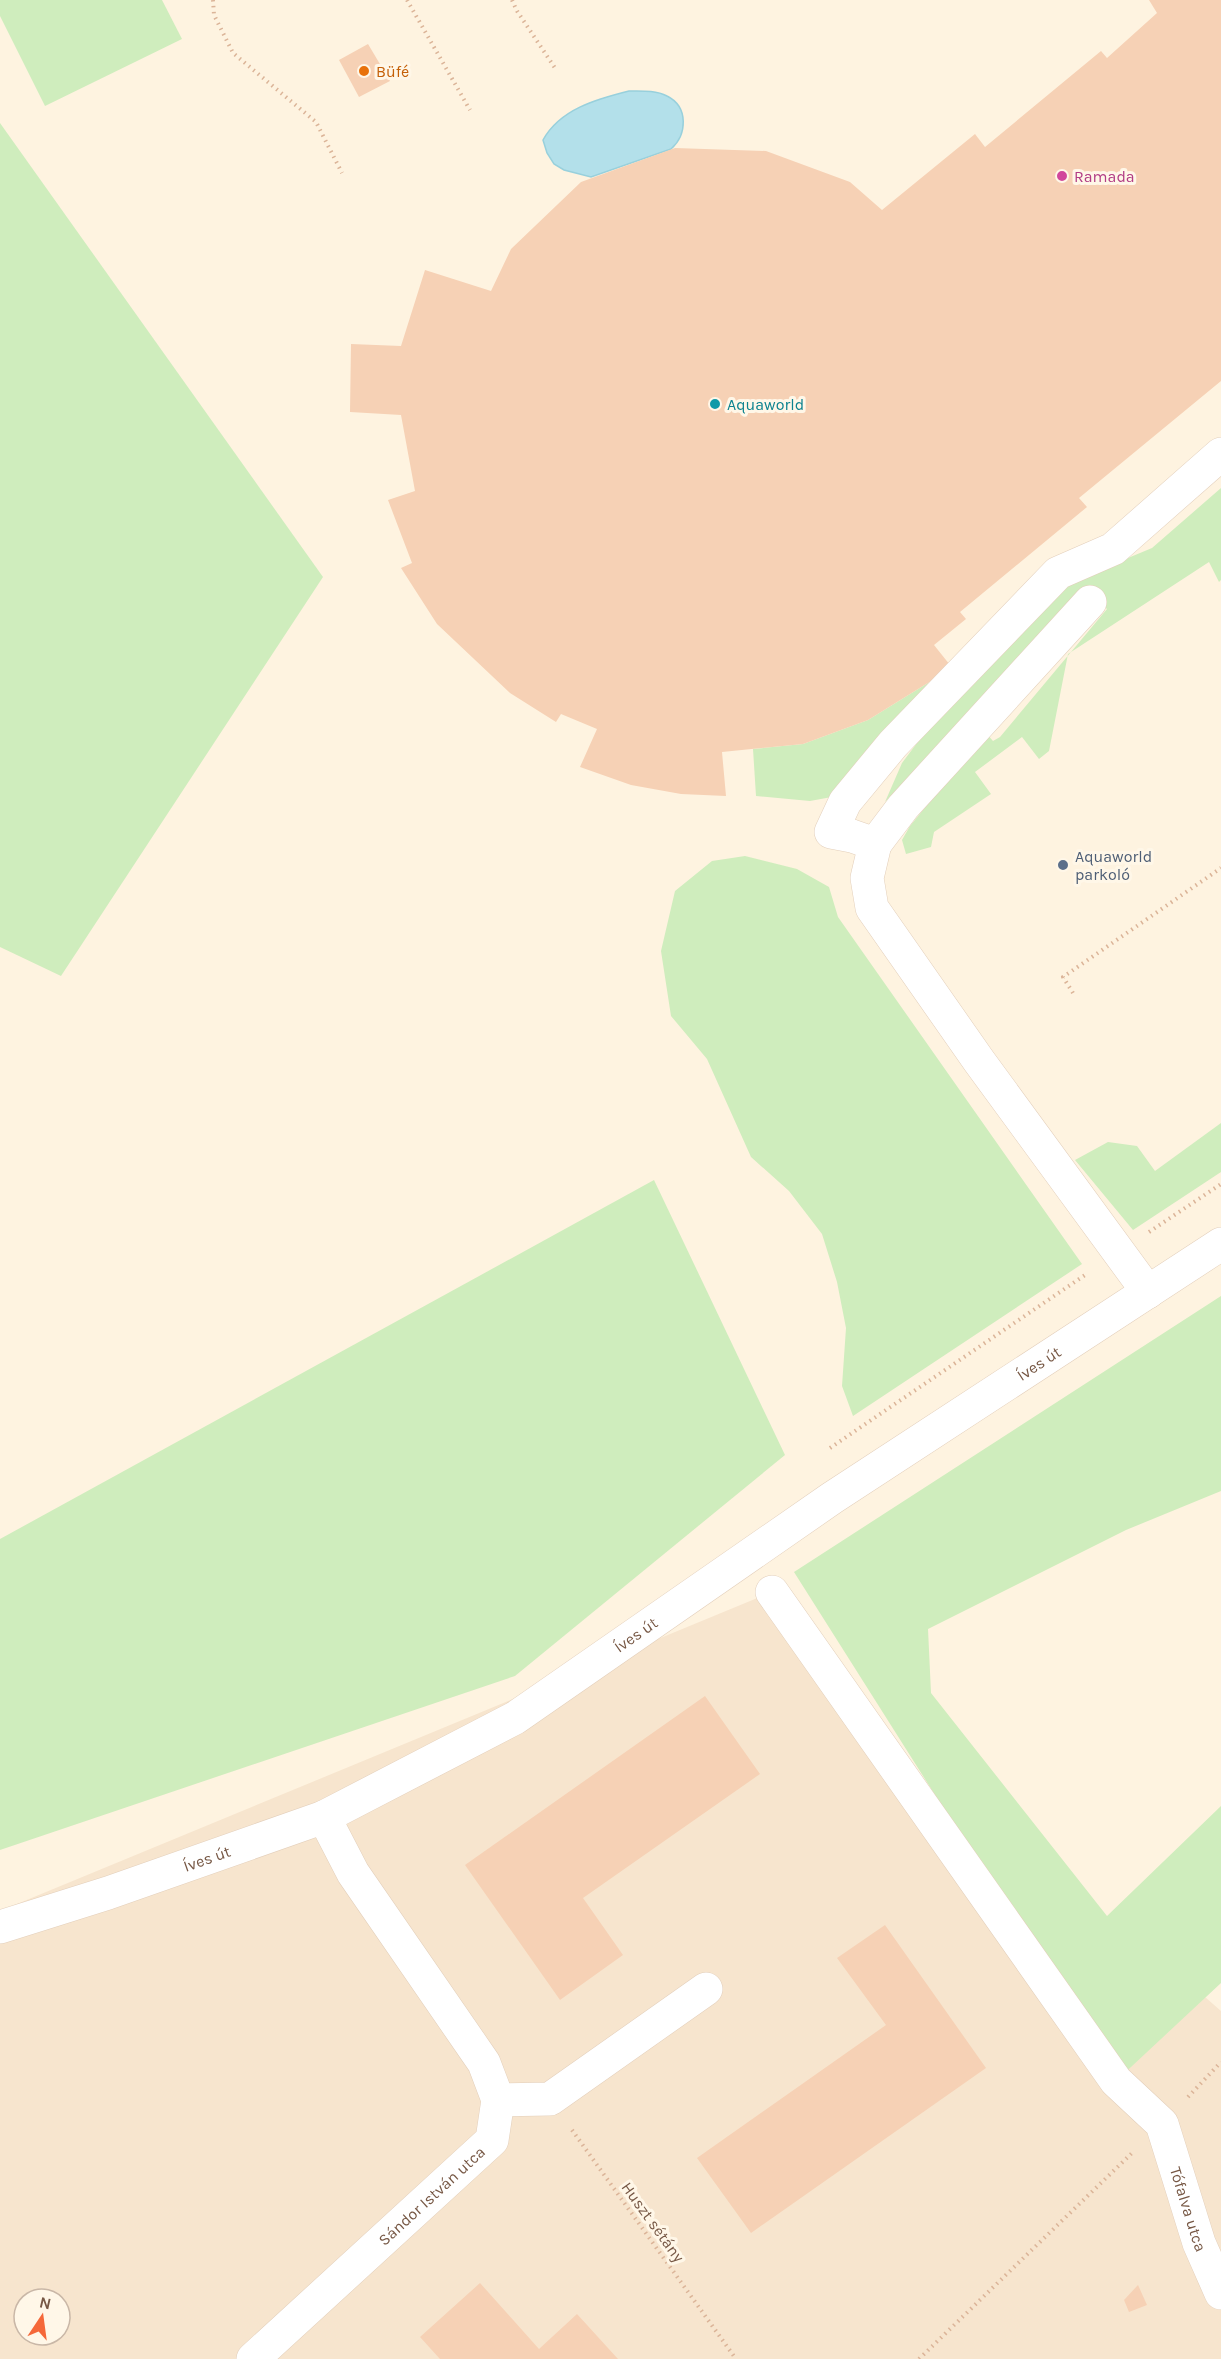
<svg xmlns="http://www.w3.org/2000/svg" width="1221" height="2359" font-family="Karla,sans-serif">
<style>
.residential{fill:#f7e5ce;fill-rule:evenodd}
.green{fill:#cfedbd}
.water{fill:#b3e0ea;stroke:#98d0dc;stroke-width:1.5}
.building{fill:#f6d1b5}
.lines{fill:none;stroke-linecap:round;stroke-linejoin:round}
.minor-casing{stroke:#e3cfbb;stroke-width:34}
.path{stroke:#dbb498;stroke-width:4;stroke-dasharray:1.5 4.5;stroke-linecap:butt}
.minor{stroke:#fff;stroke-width:33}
.food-dot{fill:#e8710a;stroke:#fff7e8;stroke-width:2}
.hotel-dot{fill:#d1479c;stroke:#fff7e8;stroke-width:2}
.culture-dot{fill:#0f9aa8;stroke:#fff7e8;stroke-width:2}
.service-dot{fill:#5c6f8a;stroke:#fff7e8;stroke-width:2}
.labels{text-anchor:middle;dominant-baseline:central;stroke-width:6;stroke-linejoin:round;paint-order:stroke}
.food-label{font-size:16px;fill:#c56008;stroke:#fff7e8;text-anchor:start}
.hotel-label{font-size:16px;fill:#b23c85;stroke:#fff7e8;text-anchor:start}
.culture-label{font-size:16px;fill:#0d838f;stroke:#fff7e8;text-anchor:start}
.service-label{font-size:16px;fill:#4e5e75;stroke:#fff7e8;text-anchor:start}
.street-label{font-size:16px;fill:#775845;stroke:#fff7e8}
</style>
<rect width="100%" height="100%" fill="#fef3e0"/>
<!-- residential -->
<path class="residential" d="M772,1592l344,488 89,-83 16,14v348h-1221v-448zM24,2299h36v36h-36z"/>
<!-- green -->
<g class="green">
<polygon points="0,0 162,0 182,39 45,106 0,16"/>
<polygon points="0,123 323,577 61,976 0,947"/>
<polygon points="1221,488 1221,580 1219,582 1209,562 1068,654 1049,751 1039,759 1022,737 975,772 991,794 934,832 931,847 906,854 902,840 910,826 986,733 993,741 1000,737 1107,609 1085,589 885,802 902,763 929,727 1068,583 1152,548"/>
<polygon points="931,681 837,796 810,801 756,796 753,749 803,744 868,720"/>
<polygon points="745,856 797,869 829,887 838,917 1082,1264 853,1416 842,1386 846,1328 837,1282 822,1234 789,1191 751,1157 707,1059 671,1016 661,951 675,891 712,861"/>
<polygon points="1221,1123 1221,1172 1133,1230 1075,1160 1108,1142 1137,1146 1155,1171"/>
<polygon points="654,1180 785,1455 515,1676 0,1850 0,1539"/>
<polygon points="1221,1296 1221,1491 1126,1530 928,1629 931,1693 1107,1916 1221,1806 1221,1983 1116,2081 794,1572"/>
</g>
<!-- water -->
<path class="water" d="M629,91c12,0 27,-1 38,5 22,11 20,39 4,53l-80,28 -27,-7 -10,-6 -7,-11 -4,-13c17,-31 54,-41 86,-49z"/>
<!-- building -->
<g class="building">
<polygon points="1149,0 1221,0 1221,381 1079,498 1087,507 960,612 966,619 934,645 950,665 931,681 868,720 803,744 722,752 726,796 681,794 631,785 580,767 597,729 561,714 556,722 510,693 437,624 401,568 412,563 388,500 415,491 401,415 350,412 351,344 401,346 425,270 491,291 511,249 581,182 675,148 766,151 850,182 882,210 975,134 985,147 1101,51 1107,58 1157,13"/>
<polygon points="368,44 390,81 359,97 339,60"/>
<polygon points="705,1696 760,1774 583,1898 623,1955 560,2000 465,1865"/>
<polygon points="885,1925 986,2068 751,2233 697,2158 886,2025 837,1958"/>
<polygon points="480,2283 539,2349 577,2314 618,2359 440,2359 420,2337"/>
<polygon points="1138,2285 1147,2305 1129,2312 1124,2300"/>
</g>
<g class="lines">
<!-- minor casing -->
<g class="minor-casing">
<g id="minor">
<polyline points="875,844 903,807 1090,602"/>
<polyline points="1148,1292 979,1061 872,908 867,878 875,844 852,836 831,832 845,802 893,744 1058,573 1113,549 1221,454"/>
<path id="s1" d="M772,1592l344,489 46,43 37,119 22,50"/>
<path id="s2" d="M0,1927l108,-34 216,-76 191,-99 317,-220 389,-254"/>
<polyline points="498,2100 550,2099 706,1989"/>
<path id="s3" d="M253,2359l239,-219 6,-40 -14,-37 -131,-190 -29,-56"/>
</g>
</g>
<!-- path -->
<g class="path">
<polyline points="213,0 214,15 233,53 316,122 342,173"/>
<polyline points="407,0 470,110"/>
<polyline points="512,0 517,11 555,68"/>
<polyline points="1073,993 1063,977 1221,868"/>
<polyline points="1149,1232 1221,1184"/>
<polyline points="830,1448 1088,1273"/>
<polyline points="1188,2097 1221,2062"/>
<polyline points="572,2130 736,2359"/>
<polyline points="919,2359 1132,2153"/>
</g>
<!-- minor -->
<use href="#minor" class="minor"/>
</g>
<!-- markers -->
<circle class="food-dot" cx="364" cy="71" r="6"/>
<circle class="hotel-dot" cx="1062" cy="176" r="6"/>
<circle class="culture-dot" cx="715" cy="404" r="6"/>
<circle class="service-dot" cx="1063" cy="865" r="6"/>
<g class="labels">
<!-- food labels -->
<g class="food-label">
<text x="376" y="71">Büfé</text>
</g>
<!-- hotel labels -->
<g class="hotel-label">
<text x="1074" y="176">Ramada</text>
</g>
<!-- culture labels -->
<g class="culture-label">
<text x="727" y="404">Aquaworld</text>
</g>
<!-- service labels -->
<g class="service-label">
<text x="1075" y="856">Aquaworld<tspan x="1075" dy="18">parkoló</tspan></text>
</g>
<!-- street labels -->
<g class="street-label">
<text stroke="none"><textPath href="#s2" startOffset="1190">Íves út</textPath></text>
<text stroke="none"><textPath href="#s2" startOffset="704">Íves út</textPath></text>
<text stroke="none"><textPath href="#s2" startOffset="218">Íves út</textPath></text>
<text stroke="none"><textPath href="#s3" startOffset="242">Sándor István utca</textPath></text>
<text stroke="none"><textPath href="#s1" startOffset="750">Tófalva utca</textPath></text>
<text transform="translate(653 2222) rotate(54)">Huszt sétány</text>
</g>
</g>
<!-- north arrow -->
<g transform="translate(42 2317) rotate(13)"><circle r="28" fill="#fff7e8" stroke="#c9b7a7" stroke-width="1.5"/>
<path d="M0-4.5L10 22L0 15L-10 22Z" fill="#f56839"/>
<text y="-9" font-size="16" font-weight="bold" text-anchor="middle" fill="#775845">N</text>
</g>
</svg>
